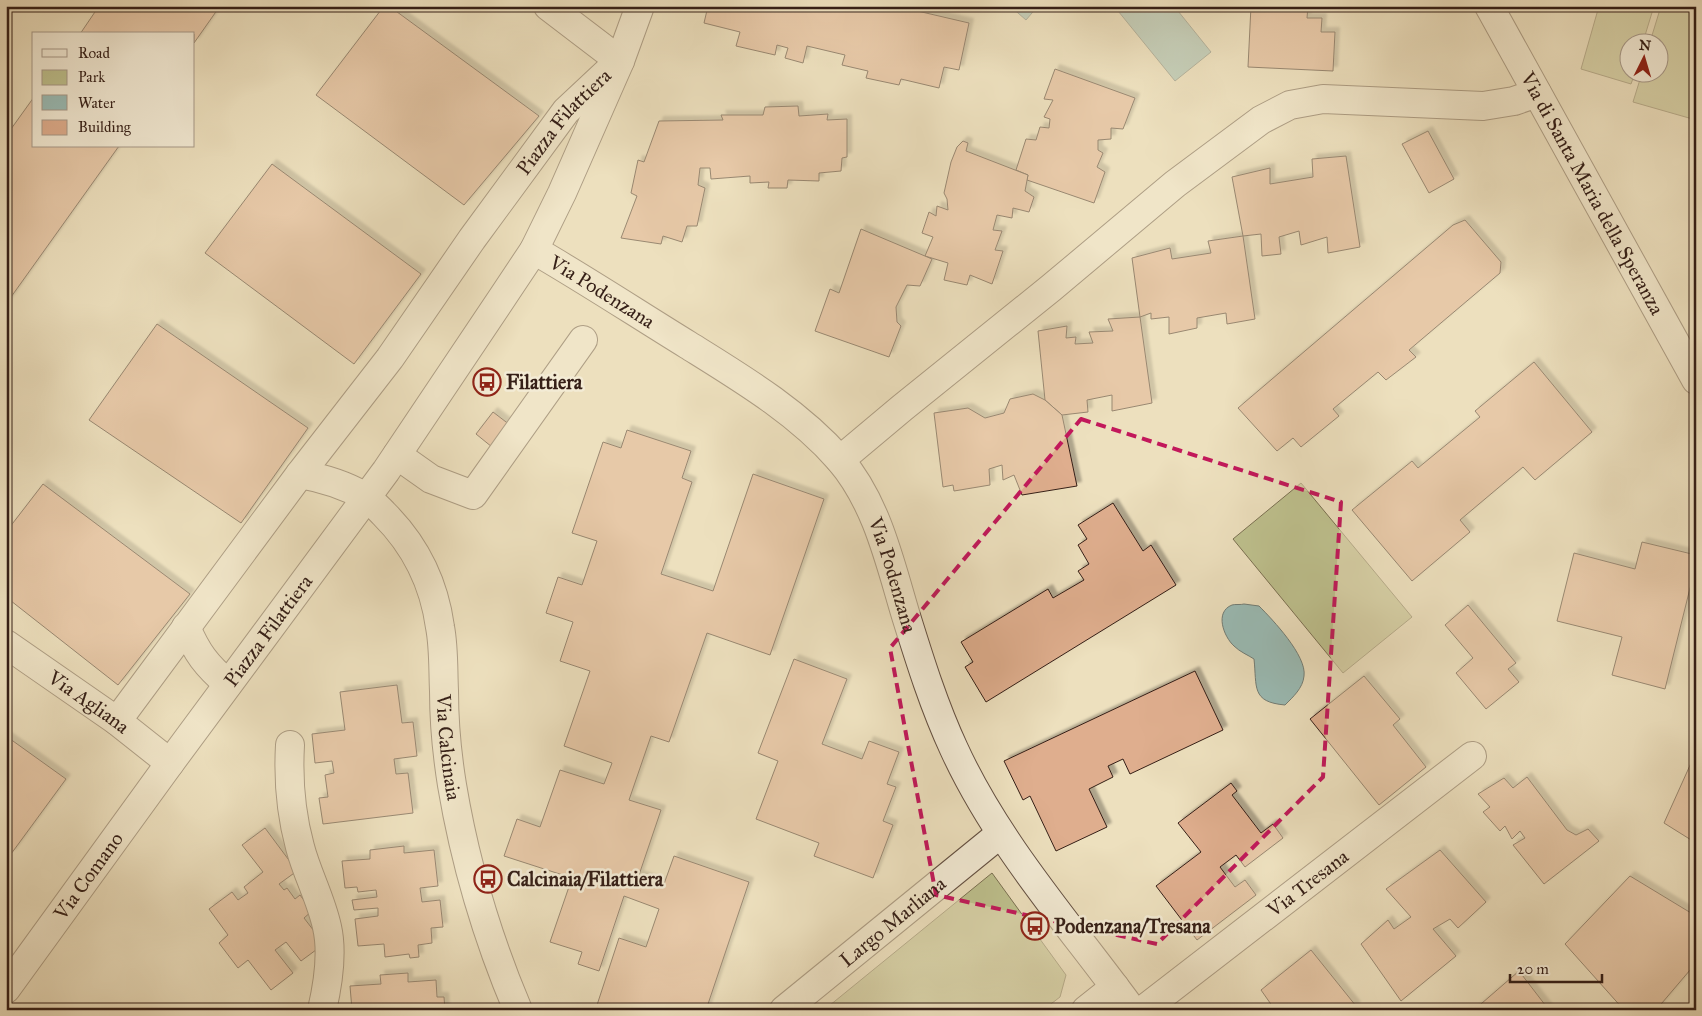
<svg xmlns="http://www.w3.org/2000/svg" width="1702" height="1016" font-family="'IM FELL Great Primer',serif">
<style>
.green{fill:#bec18e;stroke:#7a7052}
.water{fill:#9abcb6;stroke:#727d76}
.building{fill:#dfae8e;stroke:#351f17;filter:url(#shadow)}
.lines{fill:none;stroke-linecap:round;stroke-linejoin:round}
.minor-casing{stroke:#634f41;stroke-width:30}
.minor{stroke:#f3ebd5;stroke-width:28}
.marked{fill:none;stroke:#c2185b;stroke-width:4;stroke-dasharray:10 6;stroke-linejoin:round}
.labels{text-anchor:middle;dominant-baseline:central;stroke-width:5;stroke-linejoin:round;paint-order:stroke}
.street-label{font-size:20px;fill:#351f17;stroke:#f3ebd5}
.poi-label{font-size:20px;font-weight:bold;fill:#351f17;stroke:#f3ebd5;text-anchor:start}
</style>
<defs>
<filter id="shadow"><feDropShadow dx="4.5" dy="-4.5" stdDeviation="1" flood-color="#0004"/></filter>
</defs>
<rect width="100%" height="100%" fill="#ede0be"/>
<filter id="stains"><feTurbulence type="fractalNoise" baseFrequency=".004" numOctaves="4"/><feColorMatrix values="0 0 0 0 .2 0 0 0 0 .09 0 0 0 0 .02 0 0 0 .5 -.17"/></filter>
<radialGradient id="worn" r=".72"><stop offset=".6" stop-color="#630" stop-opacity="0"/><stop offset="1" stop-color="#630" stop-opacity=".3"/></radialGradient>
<!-- green -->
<g class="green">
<polygon points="1599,6 1654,6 1643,42 1630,42 1630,72 1635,73 1631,84 1581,69"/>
<polygon points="1661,6 1696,6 1696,120 1633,102 1642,73 1660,72 1660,42 1650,42"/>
<polygon points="1301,483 1412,617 1343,673 1233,539"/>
<polygon points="992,873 1066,975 1060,997 1043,1010 824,1010"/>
</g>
<!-- water -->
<g class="water">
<polygon points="1010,6 1038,6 1026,20"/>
<polygon points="1114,6 1174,6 1211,52 1175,81"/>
<path d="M1244,604l15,2c14,14 48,50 45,70 -1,12 -11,21 -19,29 -34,-3 -28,-18 -31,-46 -6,-4 -14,-7 -20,-13 -10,-9 -20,-34 -2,-41 3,-1 9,0 12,-1z"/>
</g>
<!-- building -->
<g class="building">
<polygon points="99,6 220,6 194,43 194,34 80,34"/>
<polygon points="384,6 389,6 539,116 464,205 316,95"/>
<polygon points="708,6 862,6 881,11 882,6 896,6 969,23 959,70 944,67 939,88 901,79 899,85 866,78 868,71 842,65 845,55 807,46 803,63 785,58 788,48 777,45 775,55 736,46 740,32 704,23"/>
<polygon points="1251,6 1308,6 1307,18 1322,18 1321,32 1335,32 1333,71 1248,67"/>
<polygon points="1055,69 1135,98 1123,129 1111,128 1111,139 1098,140 1098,150 1103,153 1097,167 1105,172 1094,203 1027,180 1028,175 1016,170 1026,139 1036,140 1040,127 1049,128 1050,119 1044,117 1053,100 1044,99"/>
<polygon points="34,97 34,146 119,146 6,304 6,136"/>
<polygon points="798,106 799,116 828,114 827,120 847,119 847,157 842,158 841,171 819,173 819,181 788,180 787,188 768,188 769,182 750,183 750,176 711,179 710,168 700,168 698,185 705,188 697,226 687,226 682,242 663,236 661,244 621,238 637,196 631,193 638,160 644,162 659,121 723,120 721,115 763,115 765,107"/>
<polygon points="1428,131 1454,179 1429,193 1402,144"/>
<polygon points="963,141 968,143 966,151 1028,175 1025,191 1034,197 1029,212 1013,208 1012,218 997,215 993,230 1002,231 995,250 1003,251 992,284 970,275 967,285 944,280 948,263 925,256 933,237 922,233 929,212 936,216 937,206 948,210 947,199 944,193 951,162 957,147"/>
<polygon points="1346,156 1360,247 1328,253 1327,237 1301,245 1299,231 1279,237 1281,254 1262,256 1261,234 1243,236 1232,177 1270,168 1270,184 1313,177 1312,159"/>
<polygon points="272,164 421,274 354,364 205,253"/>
<polygon points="1465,220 1501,262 1500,273 1409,350 1416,357 1386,380 1378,372 1333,409 1339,416 1301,447 1293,438 1277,451 1238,408 1453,225"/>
<polygon points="861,229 932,259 920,286 907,285 896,307 897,322 901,326 889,357 815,331 830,289 839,293"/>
<polygon points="1243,236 1255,319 1227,324 1226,313 1197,318 1197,328 1169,334 1169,317 1151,319 1151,313 1140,317 1132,258 1170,248 1172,259 1211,253 1208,241"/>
<polygon points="1140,317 1152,403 1112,411 1112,395 1087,400 1088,412 1062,415 1045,400 1038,331 1067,326 1066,338 1076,337 1075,344 1093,343 1089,332 1113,331 1108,319"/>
<polygon points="157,324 308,428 241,523 89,420"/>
<polygon points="1534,362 1592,432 1535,480 1523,467 1460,520 1470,532 1412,581 1352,510 1412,461 1418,468 1480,417 1475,411"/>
<polygon points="1033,394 1045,400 1062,415 1077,486 1022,495 1014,475 1003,480 1002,465 989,469 990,485 954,491 953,485 943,487 934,413 968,408 985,418 1004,413 1010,399"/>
<polygon points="493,412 510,425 492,447 476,434"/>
<polygon points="627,430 691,451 682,478 692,482 661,574 713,591 753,474 824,499 770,655 707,633 669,742 651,736 629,800 661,810 639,875 664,884 674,856 749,882 706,1010 612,1010 597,1005 619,938 646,947 659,909 624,896 599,971 578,964 582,952 550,942 572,878 504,856 517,819 540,827 560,770 604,784 612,763 564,746 590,671 560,661 573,622 546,613 558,577 582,585 597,541 572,533 603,442 621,448"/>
<polygon points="43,484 190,594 118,685 6,597 6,532"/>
<polygon points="1113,503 1143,551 1151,545 1176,585 986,702 965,667 973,662 961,642 1048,589 1053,598 1084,580 1078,571 1089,564 1078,545 1087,539 1078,525"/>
<polygon points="1642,542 1696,555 1696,564 1665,689 1612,675 1622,637 1557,621 1574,553 1635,569"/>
<polygon points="1468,605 1516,663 1508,669 1519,682 1486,709 1456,673 1473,658 1445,625"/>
<polygon points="794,659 847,679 822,744 862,759 869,741 899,752 887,784 896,787 883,821 893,825 873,878 814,856 819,843 756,819 778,761 758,753"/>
<polygon points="1195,671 1223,730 1130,774 1123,759 1108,766 1113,777 1089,789 1107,827 1056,851 1030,796 1023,800 1004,761"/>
<polygon points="1364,676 1400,719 1393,725 1426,767 1379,805 1310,719"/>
<polygon points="397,685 402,723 413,722 417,756 394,759 396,774 408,773 413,813 323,824 319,798 328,797 325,775 334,773 332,761 315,763 312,734 345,730 340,692"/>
<polygon points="6,736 66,779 11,854 6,851"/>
<polygon points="1696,752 1696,843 1664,823"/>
<polygon points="1527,777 1567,830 1576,835 1588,829 1599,841 1544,884 1513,845 1525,838 1520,831 1512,839 1505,826 1500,831 1483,812 1490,807 1478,794 1504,778 1513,788"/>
<polygon points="1231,783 1237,791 1232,795 1261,833 1273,824 1283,838 1245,867 1236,855 1220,867 1235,887 1245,880 1256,895 1197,940 1156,886 1201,852 1178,823"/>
<polygon points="265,828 297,871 279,884 284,890 287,888 295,899 300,895 312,911 304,918 324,944 301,961 286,942 275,950 293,973 271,990 248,960 238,968 219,943 228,935 209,909 232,892 238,900 248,893 244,887 263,872 242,845"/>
<polygon points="404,846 404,853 434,850 438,886 420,888 422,902 440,900 443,927 431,928 432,943 418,945 419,957 410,958 409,954 385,957 384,944 358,946 355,919 378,916 378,908 354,910 352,900 377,897 376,890 358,892 357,887 345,888 342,861 370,859 370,850"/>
<polygon points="1440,850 1486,902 1458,928 1450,919 1433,929 1456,956 1401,1001 1361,944 1388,920 1394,929 1411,917 1386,889"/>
<polygon points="1630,876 1696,916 1696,963 1656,1010 1624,1010 1565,944"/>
<polygon points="1311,950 1356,1006 1351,1010 1275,1010 1261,990"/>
<polygon points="1519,971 1549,1010 1474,1010"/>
<polygon points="408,973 408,982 436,980 437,997 444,997 445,1010 352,1010 350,986 381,984 380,975"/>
</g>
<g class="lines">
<!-- minor casing -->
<g class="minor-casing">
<g id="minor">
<polyline points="548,6 620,61"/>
<path id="s1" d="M1489,6l207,374"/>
<path id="s2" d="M534,250c52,30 102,63 154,95 53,33 110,67 152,115 37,43 50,103 66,156 14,45 28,90 48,133 44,96 116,176 178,261"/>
<polyline points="397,455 431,479 473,495 583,340"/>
<polyline points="840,460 902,408 1051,288 1175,184 1261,120 1290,105 1323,99 1483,106 1514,101 1537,93"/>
<path id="s3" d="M300,474c22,4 45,11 64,22 7,4 14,12 20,18 31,31 50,69 56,113 4,21 3,43 4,64 0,31 3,63 8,94 13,78 35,152 66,225"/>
<path d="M186,627c11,26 20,38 42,57"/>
<path id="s4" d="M6,644l111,77 53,42"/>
<path id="s5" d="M117,721l183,-247 90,-116 82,-119 94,-128 47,-44"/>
<path d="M290,745c-2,35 1,69 10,102 7,27 21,52 27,80 6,26 1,57 -5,83"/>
<path id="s6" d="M6,989l164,-226 216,-292 118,-176 30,-45 28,-57 58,-132 20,-55"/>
<path id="s7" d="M784,1010l216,-176"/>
<polyline points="1086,1010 1115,987"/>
<path id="s8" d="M1143,1010l329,-254"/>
</g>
</g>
<!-- minor -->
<use href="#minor" class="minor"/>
</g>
<!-- marked area -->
<path d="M0 0H1702V1016H0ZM1081,419l260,83 -18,275 -166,167 -221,-49 -46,-247z" fill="#ede0be" fill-opacity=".55" fill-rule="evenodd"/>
<path class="marked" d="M1081,419l260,83 -18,275 -166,167 -221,-49 -46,-247z"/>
<!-- icons -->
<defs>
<g id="bus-ring" transform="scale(1.4375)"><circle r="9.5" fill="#f3ebd5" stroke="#8f2418" stroke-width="1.5"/><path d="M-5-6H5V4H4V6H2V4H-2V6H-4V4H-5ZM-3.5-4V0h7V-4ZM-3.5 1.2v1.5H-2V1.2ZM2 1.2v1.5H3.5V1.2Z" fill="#8f2418"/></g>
</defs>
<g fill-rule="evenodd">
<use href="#bus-ring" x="487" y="382"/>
<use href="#bus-ring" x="488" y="879"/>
<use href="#bus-ring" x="1035" y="926"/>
</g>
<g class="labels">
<!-- street labels -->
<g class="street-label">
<text stroke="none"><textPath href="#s5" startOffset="748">Piazza Filattiera</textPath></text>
<text stroke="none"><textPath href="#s1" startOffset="214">Via di Santa Maria della Speranza</textPath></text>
<text stroke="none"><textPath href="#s2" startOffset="80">Via Podenzana</textPath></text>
<text stroke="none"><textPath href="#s2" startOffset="500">Via Podenzana</textPath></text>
<text stroke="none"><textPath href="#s6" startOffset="444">Piazza Filattiera</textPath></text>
<text stroke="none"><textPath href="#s4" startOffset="101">Via Agliana</textPath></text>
<text stroke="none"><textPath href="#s3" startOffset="344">Via Calcinaia</textPath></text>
<text stroke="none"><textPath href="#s6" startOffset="140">Via Comano</textPath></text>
<text stroke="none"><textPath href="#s8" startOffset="208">Via Tresana</textPath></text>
<text stroke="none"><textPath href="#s7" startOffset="140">Largo Marliana</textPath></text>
</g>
<!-- poi labels -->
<g class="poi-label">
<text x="506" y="382">Filattiera</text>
<text x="507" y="879">Calcinaia/Filattiera</text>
<text x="1054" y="926">Podenzana/Tresana</text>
</g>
</g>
<!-- margin -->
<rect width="1702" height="1016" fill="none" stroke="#ede0be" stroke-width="25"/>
<rect x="8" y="8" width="1687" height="1001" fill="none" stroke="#351f17" stroke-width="2.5"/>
<rect x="12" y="12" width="1677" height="991" fill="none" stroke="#351f17"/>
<!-- legend -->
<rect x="32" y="32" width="162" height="115" fill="#f3ebd5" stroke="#a79989"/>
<rect x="42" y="49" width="25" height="8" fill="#f3ebd5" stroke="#a79989"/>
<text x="78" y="58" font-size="15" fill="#351f17">Road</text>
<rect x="42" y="70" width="25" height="15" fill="#bec18e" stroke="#a79989"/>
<text x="78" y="82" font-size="15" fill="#351f17">Park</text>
<rect x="42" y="95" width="25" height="15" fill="#9abcb6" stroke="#a79989"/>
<text x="78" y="108" font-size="15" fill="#351f17">Water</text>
<rect x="42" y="120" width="25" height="15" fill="#dfae8e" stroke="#a79989"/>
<text x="78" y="132" font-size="15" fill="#351f17">Building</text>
<!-- north arrow -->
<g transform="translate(1644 58) rotate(5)"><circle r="24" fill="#f3ebd5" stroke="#a79989"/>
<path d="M0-4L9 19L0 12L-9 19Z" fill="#8f2418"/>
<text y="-8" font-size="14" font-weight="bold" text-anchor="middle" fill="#351f17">N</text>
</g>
<!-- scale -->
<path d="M1510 974v8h92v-8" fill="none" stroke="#351f17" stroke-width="2.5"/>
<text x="1517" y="974" font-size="15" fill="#351f17" stroke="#f3ebd5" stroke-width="4" paint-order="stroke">20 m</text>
<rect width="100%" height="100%" filter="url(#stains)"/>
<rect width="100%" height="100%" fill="url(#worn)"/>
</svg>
